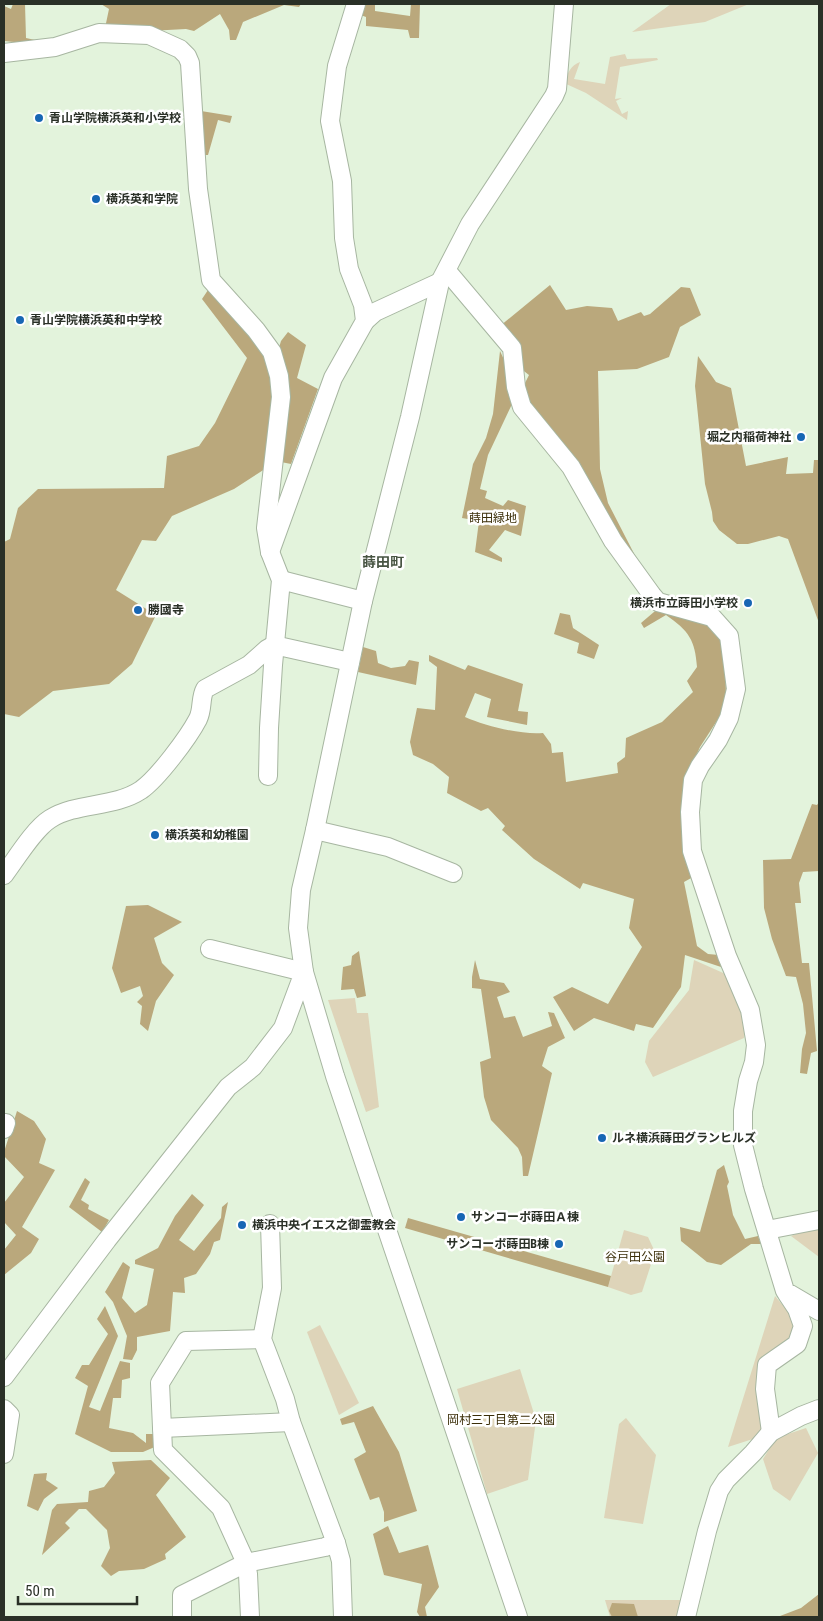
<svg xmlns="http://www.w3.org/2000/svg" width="823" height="1621" font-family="'Roboto Condensed','Noto Sans JP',sans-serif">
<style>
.green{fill:#ded4b9}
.forest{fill:#baa87c}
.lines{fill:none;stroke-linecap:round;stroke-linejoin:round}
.minor-casing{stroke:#a7b6a1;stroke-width:20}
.minor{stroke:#fff;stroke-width:18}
.poi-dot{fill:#1766b4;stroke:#fff;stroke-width:2}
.labels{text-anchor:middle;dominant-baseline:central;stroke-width:5;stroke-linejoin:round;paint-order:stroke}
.poi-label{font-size:12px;font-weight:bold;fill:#2a3027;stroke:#fff;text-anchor:start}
.park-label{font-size:12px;fill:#3b2e08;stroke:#fff}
.neighbourhood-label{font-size:14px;font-weight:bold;fill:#485543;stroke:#fff}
</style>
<rect width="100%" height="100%" fill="#e3f3dc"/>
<!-- green -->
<g class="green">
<polygon points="671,4 749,4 705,22 632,32"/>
<path d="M625,54l2,5 30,-1 1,2 -38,7 -5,32 7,-1 -6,3 6,13 6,-3 -1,9 -41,-27 -22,-10c3,-9 7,-18 16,-21l-6,17 31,5 5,-27z"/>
<polygon points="694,960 730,976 746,1026 744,1038 653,1077 645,1062 649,1041 689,990"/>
<polygon points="355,998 357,1013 368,1013 379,1107 366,1112 328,1000"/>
<polygon points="809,1229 819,1229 819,1257 791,1236"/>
<polygon points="624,1230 648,1237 655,1252 642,1292 631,1295 608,1287"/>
<polygon points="775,1296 791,1315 796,1327 793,1338 766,1354 759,1370 764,1429 759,1437 728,1447"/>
<polygon points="320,1325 359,1403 339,1415 307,1332"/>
<polygon points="520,1369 536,1420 528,1480 487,1494 457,1389"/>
<polygon points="626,1418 656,1455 643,1524 604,1518 619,1424"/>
<polygon points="806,1428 818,1453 790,1501 773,1489 763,1459 776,1438"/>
<polygon points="605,1600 681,1600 679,1617 610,1617"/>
</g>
<!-- forest -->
<g class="forest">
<polygon points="13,4 25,4 26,38 35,40 34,44 4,41 4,6 11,9"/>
<polygon points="101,4 301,4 299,7 284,5 243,22 236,40 230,40 229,30 220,14 194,31 186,29 149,31 105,28 109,9"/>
<polygon points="361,4 375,4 375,11 410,16 411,4 420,4 419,38 410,38 408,30 366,26 366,17 358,14"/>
<polygon points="201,111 232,116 230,123 218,120 208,155 203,155"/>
<polygon points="550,285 566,310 587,306 612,308 618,321 641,312 644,316 650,314 681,287 690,288 701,315 680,327 669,357 637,369 598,371 600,469 608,503 643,571 551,438 522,389 529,375 520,368 500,326"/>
<polygon points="210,287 268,355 275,399 268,467 234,489 172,516 156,541 142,540 116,590 156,615 132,664 109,684 53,691 19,717 4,714 4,542 10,539 18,508 38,489 164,488 167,456 199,446 215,423 247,358 202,299"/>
<polygon points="288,332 306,345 297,378 318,389 291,464 281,462 278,351 281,341"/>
<polygon points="500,351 506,364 513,402 488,455 480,489 487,491 485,498 503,506 508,500 526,506 521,536 505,530 489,550 502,558 502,562 475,552 479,521 462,518 473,464 486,438 493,414"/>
<polygon points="698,356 716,382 731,388 746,466 788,457 786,474 813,473 814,460 819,460 819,623 788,539 779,536 748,544 737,544 719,530 713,521 712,512 705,484 695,386"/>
<path d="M661,606l49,15 10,10 5,25 1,39 -6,21 -20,31 -17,37 -1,55 11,38 -9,5 13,64 11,8 11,1 2,12 -36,-12 -4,32 -28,41 -17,-4 -2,7 -40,-13 -20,13 -21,-34 19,-10 36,17 34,-57 -13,-19 5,-29 -51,-16 -3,6 -46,-30 -32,-29 3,-4 -17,-18 -7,3 -34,-18 2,-16 -16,-13 -20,-9 -3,-13 7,-34 18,2 2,-43 -8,-6v-6l36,15 3,-5 55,19 -5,27 10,1 -1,13 -40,-8 4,-18 -16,-6 -10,24c20,9 56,18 78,16l8,11 1,9 11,-1 3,30 52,-9 -1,-10 8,-6 1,-19 36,-16 31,-30 -6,-11 10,-14c-2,-27 -8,-36 -31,-52l-22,13 -3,-5z"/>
<polygon points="560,613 570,615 573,628 599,645 594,659 577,653 579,643 554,634"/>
<polygon points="363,647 376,651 378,663 391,668 405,666 409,660 419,662 416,685 358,672"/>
<polygon points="819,802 819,871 803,872 799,883 801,903 795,903 802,963 809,963 817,1051 811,1053 807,1074 800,1073 802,1049 806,1033 803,1004 796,977 786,976 772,939 764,908 763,860 791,859 812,804 817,805"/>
<polygon points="148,905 182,922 154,938 162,963 174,975 156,1001 148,1031 140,1024 142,1006 137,1002 143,996 140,986 121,993 112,968 126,906"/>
<polygon points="359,951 366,996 357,998 354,989 341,990 343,967 351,965 352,956"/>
<polygon points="475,960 480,979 504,983 510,992 497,997 504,1018 515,1016 523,1037 552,1026 548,1012 554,1013 565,1038 548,1047 542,1066 552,1073 528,1176 523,1176 522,1157 518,1148 491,1120 484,1097 480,1062 491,1058 481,989 472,988 472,977"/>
<polygon points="17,1111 34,1121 46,1139 39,1163 55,1170 22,1227 39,1239 31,1253 4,1275 4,1250 16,1235 4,1222 4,1203 24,1177 4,1156 4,1152"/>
<polygon points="724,1165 729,1182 727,1186 733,1215 745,1239 758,1236 761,1244 751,1244 721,1265 707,1262 681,1241 680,1227 700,1232 717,1170"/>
<polygon points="85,1178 90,1182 81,1200 89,1205 88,1209 109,1220 102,1232 69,1207"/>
<polygon points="192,1194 204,1205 179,1240 194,1251 221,1218 222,1207 228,1202 220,1240 214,1242 210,1254 196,1274 184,1278 185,1293 173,1292 170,1331 137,1337 137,1350 132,1360 123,1359 127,1336 113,1302 105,1292 123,1262 130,1267 122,1298 135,1313 147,1305 154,1269 135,1264 135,1260 158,1248 175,1216"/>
<polygon points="408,1218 611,1276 608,1287 405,1228"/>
<polygon points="105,1306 118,1336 89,1407 100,1411 120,1361 130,1363 130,1378 122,1380 121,1398 113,1398 109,1428 133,1433 146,1443 146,1434 154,1434 157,1446 143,1452 111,1452 75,1434 88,1386 75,1378 82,1365 89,1365 108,1334 97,1319"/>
<polygon points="373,1406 399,1452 417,1511 384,1522 384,1512 379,1497 370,1500 354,1459 366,1452 354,1422 342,1425 340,1419"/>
<polygon points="151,1460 170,1478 156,1495 186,1537 165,1554 166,1559 144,1569 119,1571 111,1576 101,1566 110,1548 107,1530 86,1509 79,1509 65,1523 70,1528 42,1555 52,1510 57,1504 88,1502 89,1491 104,1487 115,1473 112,1462"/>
<polygon points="47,1473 46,1480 58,1488 44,1499 38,1511 27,1506 34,1474"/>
<polygon points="388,1526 399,1553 428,1545 439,1587 425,1607 427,1617 420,1617 417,1612 422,1584 384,1575 373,1534"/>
<polygon points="819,1594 819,1617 780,1616 801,1608"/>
<polygon points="612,1603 634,1604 638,1617 612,1617 609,1611"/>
</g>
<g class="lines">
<!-- minor casing -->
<g class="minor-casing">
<g id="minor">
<polyline points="4,53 55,47 99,33 149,35 180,49 187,56 190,63 198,189 211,280 256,330 272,352 279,376 281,397 266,528 270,552 281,580 273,665 269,728 268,776"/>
<polyline points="447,271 512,348 516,387 522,407 571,467 613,541 652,595 658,602 712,617 729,636 736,689 729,718 718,740 700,766 693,780 690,812 692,851 727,956 750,1010 756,1045 754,1062 748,1081 743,1111 743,1145 754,1189 785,1291 819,1311"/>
<polyline points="365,321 375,312 440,282"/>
<polyline points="270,552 333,378 365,321 363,305 349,269 344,238 342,181 330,121 337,66 356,4"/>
<polyline points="281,580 363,601"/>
<polyline points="315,830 388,847 453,873"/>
<path d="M4,875c12,-16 30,-46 46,-56 27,-17 64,-11 91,-29 17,-12 47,-52 57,-71 5,-10 2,-21 7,-30l44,-24 18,-16 7,-4 76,17"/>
<polyline points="4,1123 6,1123 4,1129"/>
<polyline points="270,1224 272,1288 262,1339 285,1399 291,1422 336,1543 341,1561 343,1617"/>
<polyline points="767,1230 819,1220"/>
<polyline points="4,1377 107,1240 228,1087 253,1067 283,1028 304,972 210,949"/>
<polyline points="4,1409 10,1415 4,1454"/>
<polyline points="162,1428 291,1422"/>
<polyline points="771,1432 765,1389 767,1365 797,1344 803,1326 797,1309 787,1294"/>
<polyline points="182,1617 182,1595 246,1563 325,1547 336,1543"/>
<polyline points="250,1617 248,1574 246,1563 221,1508 163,1450 160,1383 186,1341 262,1339"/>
<polyline points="518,1617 335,1076 304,972 298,928 301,890 315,830 363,601 410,417 440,282 470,224 554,96 557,89 564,4"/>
<polyline points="686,1617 707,1531 719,1491 726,1480 753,1453 771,1432 801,1416 819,1409"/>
</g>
</g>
<!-- minor -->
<use href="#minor" class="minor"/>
</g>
<!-- markers -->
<g class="poi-dot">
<circle cx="39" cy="118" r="5"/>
<circle cx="96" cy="199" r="5"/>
<circle cx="20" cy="320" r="5"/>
<circle cx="801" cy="437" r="5"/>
<circle cx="748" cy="603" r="5"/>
<circle cx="138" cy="610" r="5"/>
<circle cx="155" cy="835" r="5"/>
<circle cx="602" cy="1138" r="5"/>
<circle cx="461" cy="1217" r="5"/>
<circle cx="242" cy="1225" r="5"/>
<circle cx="559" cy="1244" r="5"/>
</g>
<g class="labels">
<!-- poi labels -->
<g class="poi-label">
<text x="49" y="118">青山学院横浜英和小学校</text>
<text x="106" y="199">横浜英和学院</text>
<text x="30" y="320">青山学院横浜英和中学校</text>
<text x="791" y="437" text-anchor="end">堀之内稲荷神社</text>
<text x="738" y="603" text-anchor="end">横浜市立蒔田小学校</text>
<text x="148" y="610">勝國寺</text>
<text x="165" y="835">横浜英和幼稚園</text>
<text x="612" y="1138">ルネ横浜蒔田グランヒルズ</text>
<text x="471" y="1217">サンコーポ蒔田Ａ棟</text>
<text x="252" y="1225">横浜中央イエス之御霊教会</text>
<text x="549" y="1244" text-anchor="end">サンコーポ蒔田B棟</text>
</g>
<!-- park labels -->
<g class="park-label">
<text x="493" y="518">蒔田緑地</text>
<text x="635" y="1257">谷戸田公園</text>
<text x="501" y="1420">岡村三丁目第二公園</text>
</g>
<!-- neighbourhood labels -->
<g class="neighbourhood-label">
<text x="383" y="562">蒔田町</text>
</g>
</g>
<!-- border -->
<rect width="823" height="1621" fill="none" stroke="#2a3027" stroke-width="10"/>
<!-- scale -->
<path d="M18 1596v8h119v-8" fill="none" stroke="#2a3027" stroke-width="2.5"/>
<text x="25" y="1596" font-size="15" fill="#2a3027" stroke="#ffffff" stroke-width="4" paint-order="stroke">50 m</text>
</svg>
